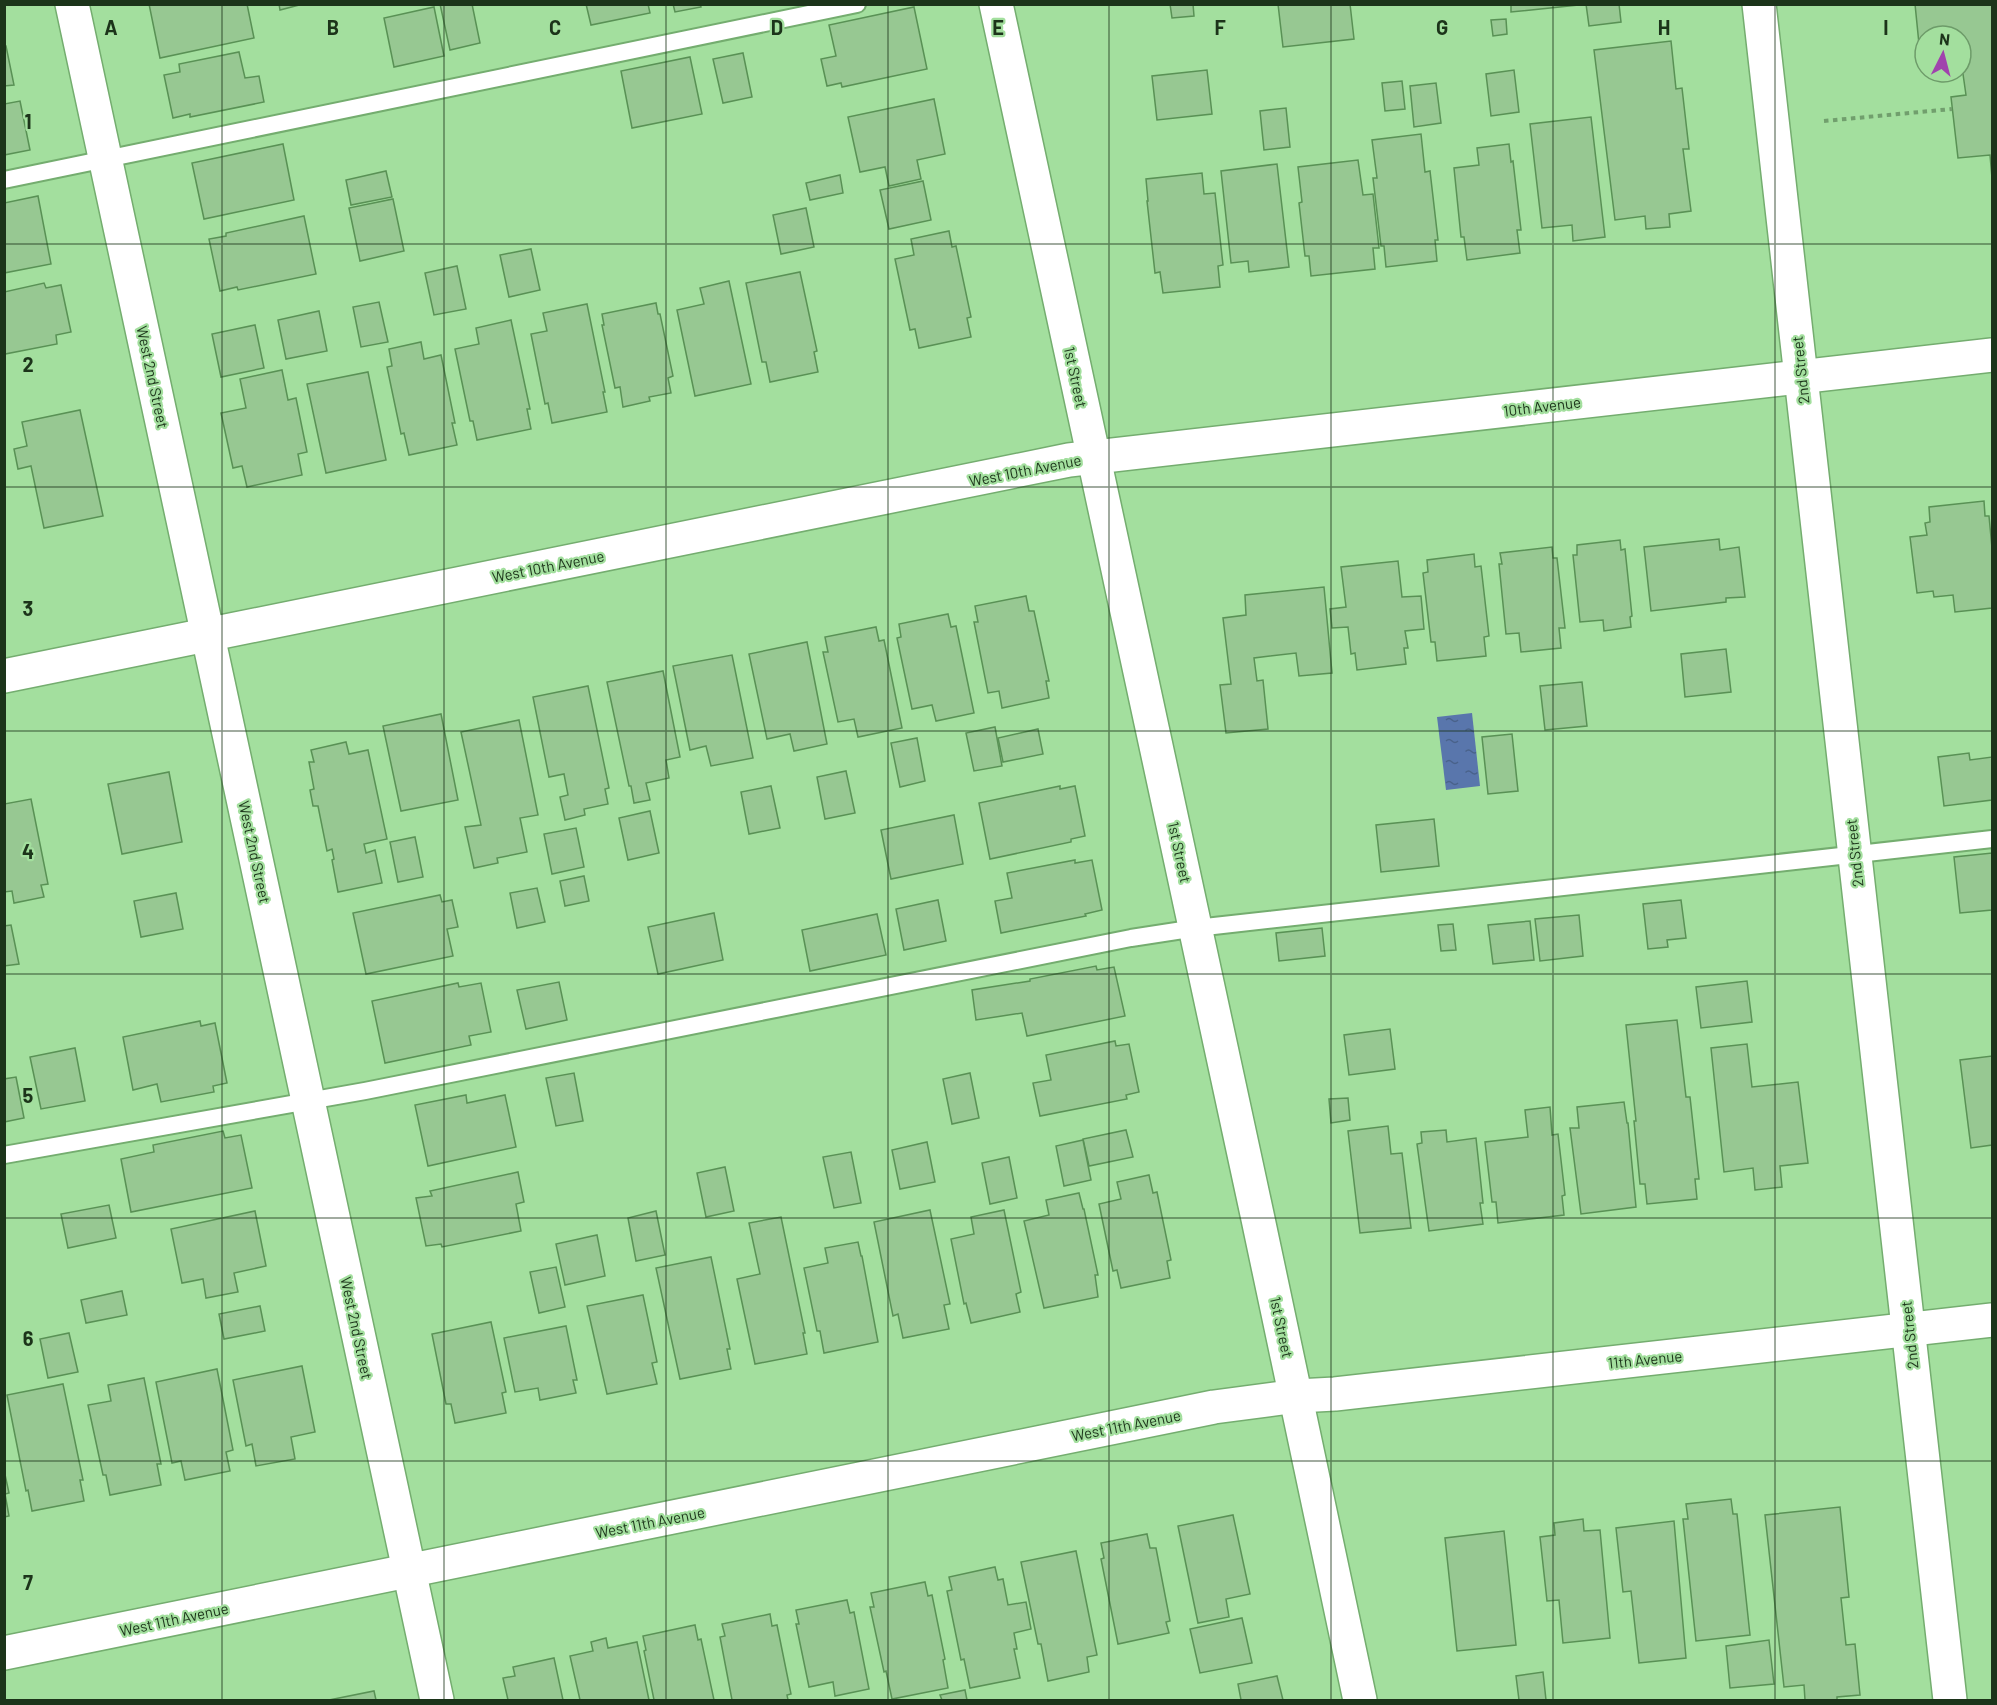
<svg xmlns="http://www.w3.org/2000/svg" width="1997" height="1705" font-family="Barlow,sans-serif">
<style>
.water{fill:url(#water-ripples)}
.building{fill:#97c892;stroke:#599155;stroke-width:1.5}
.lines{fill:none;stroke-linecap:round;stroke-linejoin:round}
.service-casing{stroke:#74ad6f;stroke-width:20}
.minor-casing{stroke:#74ad6f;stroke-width:36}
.tertiary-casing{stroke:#74ad6f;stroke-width:36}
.path{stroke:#719f6d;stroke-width:4;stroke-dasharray:4.5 4.5;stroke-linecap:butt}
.service{stroke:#fff;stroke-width:16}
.minor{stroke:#fff;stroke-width:33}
.tertiary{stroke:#fff;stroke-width:33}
.grid{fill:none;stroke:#1c341a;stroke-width:1.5;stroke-opacity:0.55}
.labels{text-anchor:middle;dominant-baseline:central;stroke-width:4.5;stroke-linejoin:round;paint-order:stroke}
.street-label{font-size:15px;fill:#1c341a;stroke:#a3df9e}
.grid-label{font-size:20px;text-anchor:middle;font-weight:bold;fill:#1c341a;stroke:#a3df9e;stroke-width:4.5;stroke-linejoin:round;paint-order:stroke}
</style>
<defs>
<pattern id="water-ripples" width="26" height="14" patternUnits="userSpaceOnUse" patternTransform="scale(1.5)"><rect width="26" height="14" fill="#5976ac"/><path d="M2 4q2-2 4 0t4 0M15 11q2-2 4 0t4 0" fill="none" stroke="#49628b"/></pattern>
</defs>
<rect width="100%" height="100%" fill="#a3df9e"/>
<!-- water -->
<polygon class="water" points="1472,713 1480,786 1446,790 1437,717"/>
<!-- building -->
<g class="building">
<polygon points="149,4 247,4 254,38 160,58"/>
<polygon points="279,4 303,4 280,10"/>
<polygon points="440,4 472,4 480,43 450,50"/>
<polygon points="586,4 648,4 650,13 591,25"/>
<polygon points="673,4 700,4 701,7 675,12"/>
<polygon points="1170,4 1193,4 1194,16 1172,18"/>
<polygon points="1278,4 1350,4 1354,39 1283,47"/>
<polygon points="1511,4 1578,4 1578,5 1511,12"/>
<polygon points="1586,4 1619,4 1621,22 1589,26"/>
<polygon points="1915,4 1992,4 1992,178 1990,155 1958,158 1951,97 1966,95 1961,60 1961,36 1925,36 1925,64 1921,64"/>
<polygon points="434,7 444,56 394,67 384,18"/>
<polygon points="914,7 927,69 842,87 841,83 827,86 821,59 836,56 829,25"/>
<polygon points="1506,19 1507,34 1493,36 1491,20"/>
<polygon points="1671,41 1676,89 1682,88 1689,149 1683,149 1691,211 1669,214 1670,227 1646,229 1645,216 1615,220 1594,50"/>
<polygon points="4,46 6,46 14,85 4,86"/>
<polygon points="239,52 245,78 259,76 264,102 190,117 190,114 173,118 164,75 180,72 179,64"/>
<polygon points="743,53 752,97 723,103 713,59"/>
<polygon points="690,57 702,114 632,128 621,71"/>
<polygon points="1207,70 1212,114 1157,120 1152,76"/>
<polygon points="1514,70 1519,112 1491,116 1486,74"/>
<polygon points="1402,81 1405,109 1385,111 1382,83"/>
<polygon points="1436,83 1441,123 1414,127 1410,86"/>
<polygon points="934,99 945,154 917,160 921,179 889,186 885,167 860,172 848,117"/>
<polygon points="20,101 30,150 4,155 4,104"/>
<polygon points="1286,108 1290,147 1264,150 1260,111"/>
<polygon points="1591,117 1605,237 1573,241 1572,225 1542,228 1530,124"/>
<polygon points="1421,134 1425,172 1430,171 1438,240 1435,240 1437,261 1386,267 1384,246 1381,246 1373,178 1377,178 1372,140"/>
<polygon points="283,144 294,200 204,219 192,163"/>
<polygon points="1509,144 1511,162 1513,161 1521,230 1517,230 1520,253 1467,260 1464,237 1461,237 1454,168 1479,165 1477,148"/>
<polygon points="1358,160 1363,195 1373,194 1379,248 1373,248 1375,269 1311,276 1309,256 1305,256 1299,203 1302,202 1298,167"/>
<polygon points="1277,164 1289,267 1249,272 1248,261 1231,263 1221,171"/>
<polygon points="386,171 392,197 351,205 346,180"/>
<polygon points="1202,173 1204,194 1215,193 1223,265 1218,266 1220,287 1163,293 1160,272 1155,273 1147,201 1148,201 1146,179"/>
<polygon points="840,175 843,193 810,200 806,183"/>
<polygon points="923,181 931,220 889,229 880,190"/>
<polygon points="38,196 51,264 4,273 4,203"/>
<polygon points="393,199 404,251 360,261 349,208"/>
<polygon points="806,208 814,247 781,254 773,215"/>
<polygon points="304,216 316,274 238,290 237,287 220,291 209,239 226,236 226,233"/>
<polygon points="949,231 952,247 956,246 971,317 967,318 971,337 919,348 915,329 910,330 895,259 914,255 911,239"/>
<polygon points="531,249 540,290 509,297 500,255"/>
<polygon points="457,266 466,309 434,315 425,273"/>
<polygon points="800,272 817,351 814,352 818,372 770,382 766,362 762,362 746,283"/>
<polygon points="729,281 751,384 695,396 677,310 704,304 700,288"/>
<polygon points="44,283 46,288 61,285 71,332 56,335 57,344 5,354 4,292"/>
<polygon points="379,302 388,342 361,347 353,307"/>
<polygon points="656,303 658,314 660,314 673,376 668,378 671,393 649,397 650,401 623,407 620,387 615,388 602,325 604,325 602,314"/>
<polygon points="587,304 605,392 603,392 607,412 552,423 548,403 545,404 531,334 547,331 543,313"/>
<polygon points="319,311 327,351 286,359 278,320"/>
<polygon points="511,320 530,409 527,409 531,429 477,440 473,421 470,421 455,349 479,344 476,328"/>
<polygon points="255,325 264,368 221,377 212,334"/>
<polygon points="421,342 424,359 441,355 455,423 452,423 457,445 409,455 404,433 401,434 387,367 392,366 389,349"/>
<polygon points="282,370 288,400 296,398 307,452 298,454 302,475 247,487 242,466 233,468 221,413 246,408 240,379"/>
<polygon points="368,372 386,460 326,473 307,384"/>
<polygon points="80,410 103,516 44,528 31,466 18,469 14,449 27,446 22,422"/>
<polygon points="1984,501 1985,516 1989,516 1992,548 1992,608 1955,612 1953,595 1934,597 1933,591 1917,593 1910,537 1927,535 1925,523 1930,522 1929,507"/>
<polygon points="1719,539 1720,550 1739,547 1745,597 1726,598 1726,602 1651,611 1644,547"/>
<polygon points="1620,540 1621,550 1625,549 1632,616 1630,617 1631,627 1604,631 1603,620 1580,622 1573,555 1577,555 1577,545"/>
<polygon points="1552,547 1553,558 1557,558 1565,628 1559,628 1561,648 1521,652 1519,633 1506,634 1499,564 1502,564 1500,553"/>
<polygon points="1474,554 1475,567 1481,566 1489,636 1484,637 1486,656 1437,661 1435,642 1431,642 1423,573 1428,572 1427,560"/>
<polygon points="1398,561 1402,597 1421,596 1424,629 1405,631 1408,648 1404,648 1406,664 1357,670 1355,653 1351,654 1348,627 1332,628 1330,609 1346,607 1341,567"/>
<polygon points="1324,587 1332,673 1299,676 1296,653 1254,658 1257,681 1263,680 1268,729 1226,733 1220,685 1231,684 1223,618 1246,615 1245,595"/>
<polygon points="1026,596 1029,611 1034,611 1049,681 1046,681 1049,698 1002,708 999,691 988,693 974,622 978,622 975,606"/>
<polygon points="948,614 951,627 956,626 974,713 936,721 932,705 912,709 897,638 901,637 899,624"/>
<polygon points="876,627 879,641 884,640 902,728 858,737 854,719 838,722 823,652 828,652 825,637"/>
<polygon points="807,642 827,744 794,751 790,734 767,739 749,654"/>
<polygon points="1726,649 1731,692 1685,697 1681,654"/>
<polygon points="732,655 753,758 711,766 706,746 690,750 673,666"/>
<polygon points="663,671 680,757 666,760 669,778 646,783 650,800 634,803 631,786 629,786 607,682"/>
<polygon points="1582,682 1587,726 1545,730 1540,686"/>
<polygon points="588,686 609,788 605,789 608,804 584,809 585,815 565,820 560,797 568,795 564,774 549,777 533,697"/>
<polygon points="441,714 458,800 401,811 383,726"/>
<polygon points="519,720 538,815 520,818 527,852 497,858 498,863 474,868 465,827 481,825 461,732"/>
<polygon points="995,727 1002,766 974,771 966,733"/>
<polygon points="1038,729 1043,754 1003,762 998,738"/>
<polygon points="1512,734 1518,791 1488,794 1482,737"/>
<polygon points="917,738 925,781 900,787 891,743"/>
<polygon points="346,742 349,754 368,750 387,839 364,844 366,853 375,850 382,883 338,892 332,860 334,859 332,849 327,851 318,806 313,806 310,790 314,789 309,762 314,762 311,750"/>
<polygon points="1969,753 1970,760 1992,757 1992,800 1944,806 1938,757"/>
<polygon points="846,771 855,813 825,819 817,777"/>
<polygon points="169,772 182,842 122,854 108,784"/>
<polygon points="771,786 780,828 749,834 741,792"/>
<polygon points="1060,786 1060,789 1075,786 1085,836 1071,839 1071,842 990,859 979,803"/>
<polygon points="31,799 48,884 41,885 44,897 14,903 12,891 4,892 4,804"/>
<polygon points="650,811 659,853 628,860 619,818"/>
<polygon points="954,815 963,864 891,879 881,830"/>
<polygon points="1434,819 1439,866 1381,872 1376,825"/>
<polygon points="576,828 584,867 552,874 544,834"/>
<polygon points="415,837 423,877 398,882 390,842"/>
<polygon points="1992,853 1992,910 1960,913 1954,857"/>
<polygon points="1075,860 1075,863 1092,860 1102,910 1085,914 1086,916 1001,933 995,901 1012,898 1007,873"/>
<polygon points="584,876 589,901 565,906 560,881"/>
<polygon points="537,888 545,922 517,928 510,893"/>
<polygon points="176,893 183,929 141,937 134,901"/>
<polygon points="440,895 442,902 452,900 458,927 447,929 453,956 366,974 353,913"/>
<polygon points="938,900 946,941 904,950 896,909"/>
<polygon points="1681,900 1686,938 1667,940 1668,947 1648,949 1643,904"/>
<polygon points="714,913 723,960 658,974 648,927"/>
<polygon points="877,914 886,955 810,971 802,930"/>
<polygon points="1579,915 1583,956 1540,961 1535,919"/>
<polygon points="1530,921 1534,960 1493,964 1488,925"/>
<polygon points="1453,924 1456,950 1441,951 1438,925"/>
<polygon points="11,925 19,964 4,966 4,926"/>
<polygon points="1322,928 1325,956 1279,961 1276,933"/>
<polygon points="1096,966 1097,970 1114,967 1125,1016 1027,1036 1022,1013 976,1020 972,990 1030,981 1030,979"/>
<polygon points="1747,981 1752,1022 1701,1028 1696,987"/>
<polygon points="559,982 567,1020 526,1029 517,990"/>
<polygon points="458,983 459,987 481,983 491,1032 469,1036 471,1045 385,1063 372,1001"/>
<polygon points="1677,1020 1686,1097 1690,1097 1699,1179 1695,1179 1697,1199 1647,1204 1645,1184 1640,1184 1634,1121 1636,1121 1626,1025"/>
<polygon points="200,1021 201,1026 215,1023 227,1083 213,1086 214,1092 161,1102 157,1084 133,1090 123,1037"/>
<polygon points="1390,1029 1395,1069 1349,1075 1344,1035"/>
<polygon points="1115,1041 1116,1046 1129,1044 1139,1092 1126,1095 1127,1099 1040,1116 1033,1083 1051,1080 1046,1055"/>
<polygon points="1747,1044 1752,1087 1798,1082 1808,1163 1780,1166 1782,1187 1755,1190 1753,1168 1724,1172 1711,1048"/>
<polygon points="75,1048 85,1101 41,1109 30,1057"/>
<polygon points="1992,1056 1992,1145 1971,1148 1960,1060"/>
<polygon points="574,1073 583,1121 556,1126 546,1078"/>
<polygon points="970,1073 979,1118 952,1124 943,1079"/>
<polygon points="16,1077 24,1118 4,1122 4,1079"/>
<polygon points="466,1095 467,1103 505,1095 516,1147 428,1166 415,1105"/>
<polygon points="1348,1098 1350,1120 1331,1123 1329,1099"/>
<polygon points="1624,1102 1627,1123 1628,1123 1636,1207 1581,1214 1570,1128 1579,1128 1577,1107"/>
<polygon points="1550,1107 1552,1135 1558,1134 1565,1195 1562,1196 1564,1215 1498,1223 1496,1202 1492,1202 1485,1142 1528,1137 1525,1110"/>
<polygon points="1388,1126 1391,1154 1402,1153 1411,1228 1360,1233 1348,1131"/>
<polygon points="1126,1130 1133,1157 1089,1166 1083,1139"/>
<polygon points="1446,1130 1447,1142 1476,1138 1483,1203 1480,1203 1483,1224 1429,1231 1417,1144 1422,1143 1421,1132"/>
<polygon points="223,1131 225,1138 241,1135 252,1188 131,1212 121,1159 154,1152 153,1145"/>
<polygon points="1083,1140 1091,1180 1064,1186 1056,1146"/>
<polygon points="927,1142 935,1182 900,1189 892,1150"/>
<polygon points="851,1152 861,1203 834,1208 823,1157"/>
<polygon points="1009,1157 1017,1198 990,1204 982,1163"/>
<polygon points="725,1167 734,1211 706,1217 697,1173"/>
<polygon points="518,1172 524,1202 516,1204 521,1231 442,1247 441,1244 426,1246 416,1198 432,1196 430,1191"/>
<polygon points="1149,1175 1153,1193 1157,1192 1171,1260 1167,1261 1170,1278 1121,1288 1117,1270 1113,1271 1099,1204 1121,1199 1117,1182"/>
<polygon points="1079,1193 1083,1209 1084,1209 1098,1275 1095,1275 1098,1297 1044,1308 1024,1221 1049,1215 1046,1200"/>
<polygon points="109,1205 116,1238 68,1248 61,1214"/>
<polygon points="930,1210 950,1304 944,1305 949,1329 903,1338 898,1314 893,1316 874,1222"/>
<polygon points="1004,1210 1021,1292 1016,1294 1020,1312 971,1323 966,1303 964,1304 951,1239 974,1234 971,1217"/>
<polygon points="255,1211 266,1266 234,1273 238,1292 206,1298 203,1279 182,1283 171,1229"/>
<polygon points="656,1211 665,1255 636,1261 628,1218"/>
<polygon points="781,1217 805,1333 803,1333 807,1354 755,1364 737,1279 760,1274 749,1223"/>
<polygon points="597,1235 605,1276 565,1285 556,1244"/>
<polygon points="858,1242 861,1256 862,1256 878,1342 824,1353 820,1331 817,1331 804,1268 828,1263 825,1248"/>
<polygon points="711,1257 730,1349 727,1349 731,1369 680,1379 656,1268"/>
<polygon points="556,1267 565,1307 539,1313 530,1272"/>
<polygon points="122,1291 127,1315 86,1323 81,1300"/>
<polygon points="643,1295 657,1362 652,1363 657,1384 607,1394 587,1306"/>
<polygon points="260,1306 265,1331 224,1339 219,1314"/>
<polygon points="491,1322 506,1392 502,1393 506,1413 455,1423 451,1404 446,1404 432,1334"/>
<polygon points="566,1326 577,1380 573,1380 576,1393 540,1400 538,1388 515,1392 504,1338"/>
<polygon points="69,1333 78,1372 48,1378 40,1339"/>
<polygon points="302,1366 315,1432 291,1437 295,1459 256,1466 252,1444 246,1446 233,1380"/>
<polygon points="217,1369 233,1450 226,1452 230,1471 185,1480 181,1461 172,1463 156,1382"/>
<polygon points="144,1378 161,1464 157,1464 161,1485 110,1495 106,1475 103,1475 88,1405 111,1401 108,1385"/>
<polygon points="63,1384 83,1480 80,1480 84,1501 32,1511 28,1490 26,1491 7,1395"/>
<polygon points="4,1470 9,1493 5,1494 9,1516 4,1517"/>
<polygon points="1731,1499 1733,1514 1737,1514 1750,1635 1696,1641 1683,1519 1688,1519 1686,1504"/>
<polygon points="1840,1507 1849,1597 1841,1598 1846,1645 1855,1644 1860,1695 1837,1697 1837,1700 1805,1700 1804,1685 1784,1687 1765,1515"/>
<polygon points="1233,1515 1250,1594 1226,1599 1229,1617 1198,1623 1178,1526"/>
<polygon points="1583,1519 1584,1531 1600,1530 1610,1638 1563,1643 1559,1600 1547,1601 1540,1537 1555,1535 1554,1523"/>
<polygon points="1674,1521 1686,1658 1639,1663 1631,1591 1623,1592 1616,1528"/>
<polygon points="1504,1531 1516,1645 1457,1651 1445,1538"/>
<polygon points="1147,1534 1150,1548 1156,1548 1170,1621 1166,1622 1169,1633 1118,1644 1101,1559 1104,1558 1101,1543"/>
<polygon points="1076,1551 1097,1655 1087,1657 1089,1672 1048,1681 1041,1644 1038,1644 1021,1562"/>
<polygon points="995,1567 998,1580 1003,1579 1008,1605 1026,1602 1031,1629 1014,1633 1017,1649 1014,1649 1020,1678 970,1688 964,1659 961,1660 947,1591 952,1590 949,1577"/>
<polygon points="925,1582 928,1596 932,1595 945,1659 943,1660 948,1688 892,1699 886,1671 884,1672 870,1607 874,1607 871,1593"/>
<polygon points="847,1600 850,1613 854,1612 869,1689 835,1696 833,1682 809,1687 796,1624 799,1624 796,1610"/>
<polygon points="770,1614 772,1626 777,1625 791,1694 787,1695 788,1700 732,1700 720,1637 725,1636 722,1624"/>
<polygon points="1242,1618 1252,1663 1200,1673 1190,1629"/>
<polygon points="695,1625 698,1640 701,1639 714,1700 654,1700 644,1651 646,1650 643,1636"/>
<polygon points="606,1638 608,1648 637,1642 649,1700 580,1700 570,1656 593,1651 591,1642"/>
<polygon points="1769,1640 1774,1684 1730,1688 1726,1646"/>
<polygon points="554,1658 563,1700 508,1700 503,1678 515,1676 513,1667"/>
<polygon points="1543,1672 1546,1700 1519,1700 1516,1676"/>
<polygon points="1277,1676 1283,1700 1241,1700 1238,1684"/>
<polygon points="965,1690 967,1700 942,1700 940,1695"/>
<polygon points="374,1691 376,1700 329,1700"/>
</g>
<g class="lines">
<!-- service casing -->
<g class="service-casing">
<g id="service">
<polyline points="4,180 857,4"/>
<polyline points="4,1155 365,1091 1131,938 1196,928 1992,839"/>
</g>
</g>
<!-- minor casing -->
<g class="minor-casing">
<g id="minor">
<polyline points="72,4 437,1700"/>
<polyline points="1759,4 1950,1700"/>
<polyline points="4,676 1069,460 1992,355"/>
<polyline points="4,1653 1214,1407 1297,1396 1335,1394 1992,1320"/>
</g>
</g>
<!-- tertiary casing -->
<g class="tertiary-casing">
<path id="tertiary" d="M996,4c120,566 246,1130 364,1696"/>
</g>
<!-- path -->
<polyline class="path" points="1824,121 1952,109"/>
<!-- service -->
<use href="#service" class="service"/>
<!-- minor -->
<use href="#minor" class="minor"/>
<!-- tertiary -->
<use href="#tertiary" class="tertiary"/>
</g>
<!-- grid -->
<path class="grid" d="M222,4v1696M444,4v1696M666,4v1696M888,4v1696M1109,4v1696M1331,4v1696M1553,4v1696M1775,4v1696M4,244h1988M4,487h1988M4,731h1988M4,974h1988M4,1218h1988M4,1461h1988"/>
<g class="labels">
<!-- street labels -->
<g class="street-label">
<text transform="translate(1800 370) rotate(-96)">2nd Street</text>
<text transform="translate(153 377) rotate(78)">West 2nd Street</text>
<text transform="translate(1076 377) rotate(78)">1st Street</text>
<text transform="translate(1542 406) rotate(-7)">10th Avenue</text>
<text transform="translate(1025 470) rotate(-11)">West 10th Avenue</text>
<text transform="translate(548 566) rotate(-11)">West 10th Avenue</text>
<text transform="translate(255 852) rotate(78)">West 2nd Street</text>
<text transform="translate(1180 852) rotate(78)">1st Street</text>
<text transform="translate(1854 853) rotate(-96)">2nd Street</text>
<text transform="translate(1282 1327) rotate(78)">1st Street</text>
<text transform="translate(357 1328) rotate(78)">West 2nd Street</text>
<text transform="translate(1909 1335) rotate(-96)">2nd Street</text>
<text transform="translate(1645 1359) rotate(-6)">11th Avenue</text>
<text transform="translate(1126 1425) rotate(-11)">West 11th Avenue</text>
<text transform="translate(650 1522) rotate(-11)">West 11th Avenue</text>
<text transform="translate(174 1619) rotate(-12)">West 11th Avenue</text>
</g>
</g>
<g class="grid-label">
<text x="111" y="35">A</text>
<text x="333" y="35">B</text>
<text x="555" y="35">C</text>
<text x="777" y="35">D</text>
<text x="998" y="35">E</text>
<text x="1220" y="35">F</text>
<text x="1442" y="35">G</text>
<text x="1664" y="35">H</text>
<text x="1886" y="35">I</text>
<text x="28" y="129">1</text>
<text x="28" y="372">2</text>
<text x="28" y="616">3</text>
<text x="28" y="859">4</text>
<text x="28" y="1103">5</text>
<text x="28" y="1346">6</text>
<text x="28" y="1590">7</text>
</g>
<!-- border -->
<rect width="1997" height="1705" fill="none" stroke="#1c341a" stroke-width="12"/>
<!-- north arrow -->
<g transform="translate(1943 54) rotate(6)"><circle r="28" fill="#a3df9e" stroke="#6d9b69" stroke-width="1.5"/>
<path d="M0-4.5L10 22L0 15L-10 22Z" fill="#a043ad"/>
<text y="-9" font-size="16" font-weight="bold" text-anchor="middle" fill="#1c341a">N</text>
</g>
</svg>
